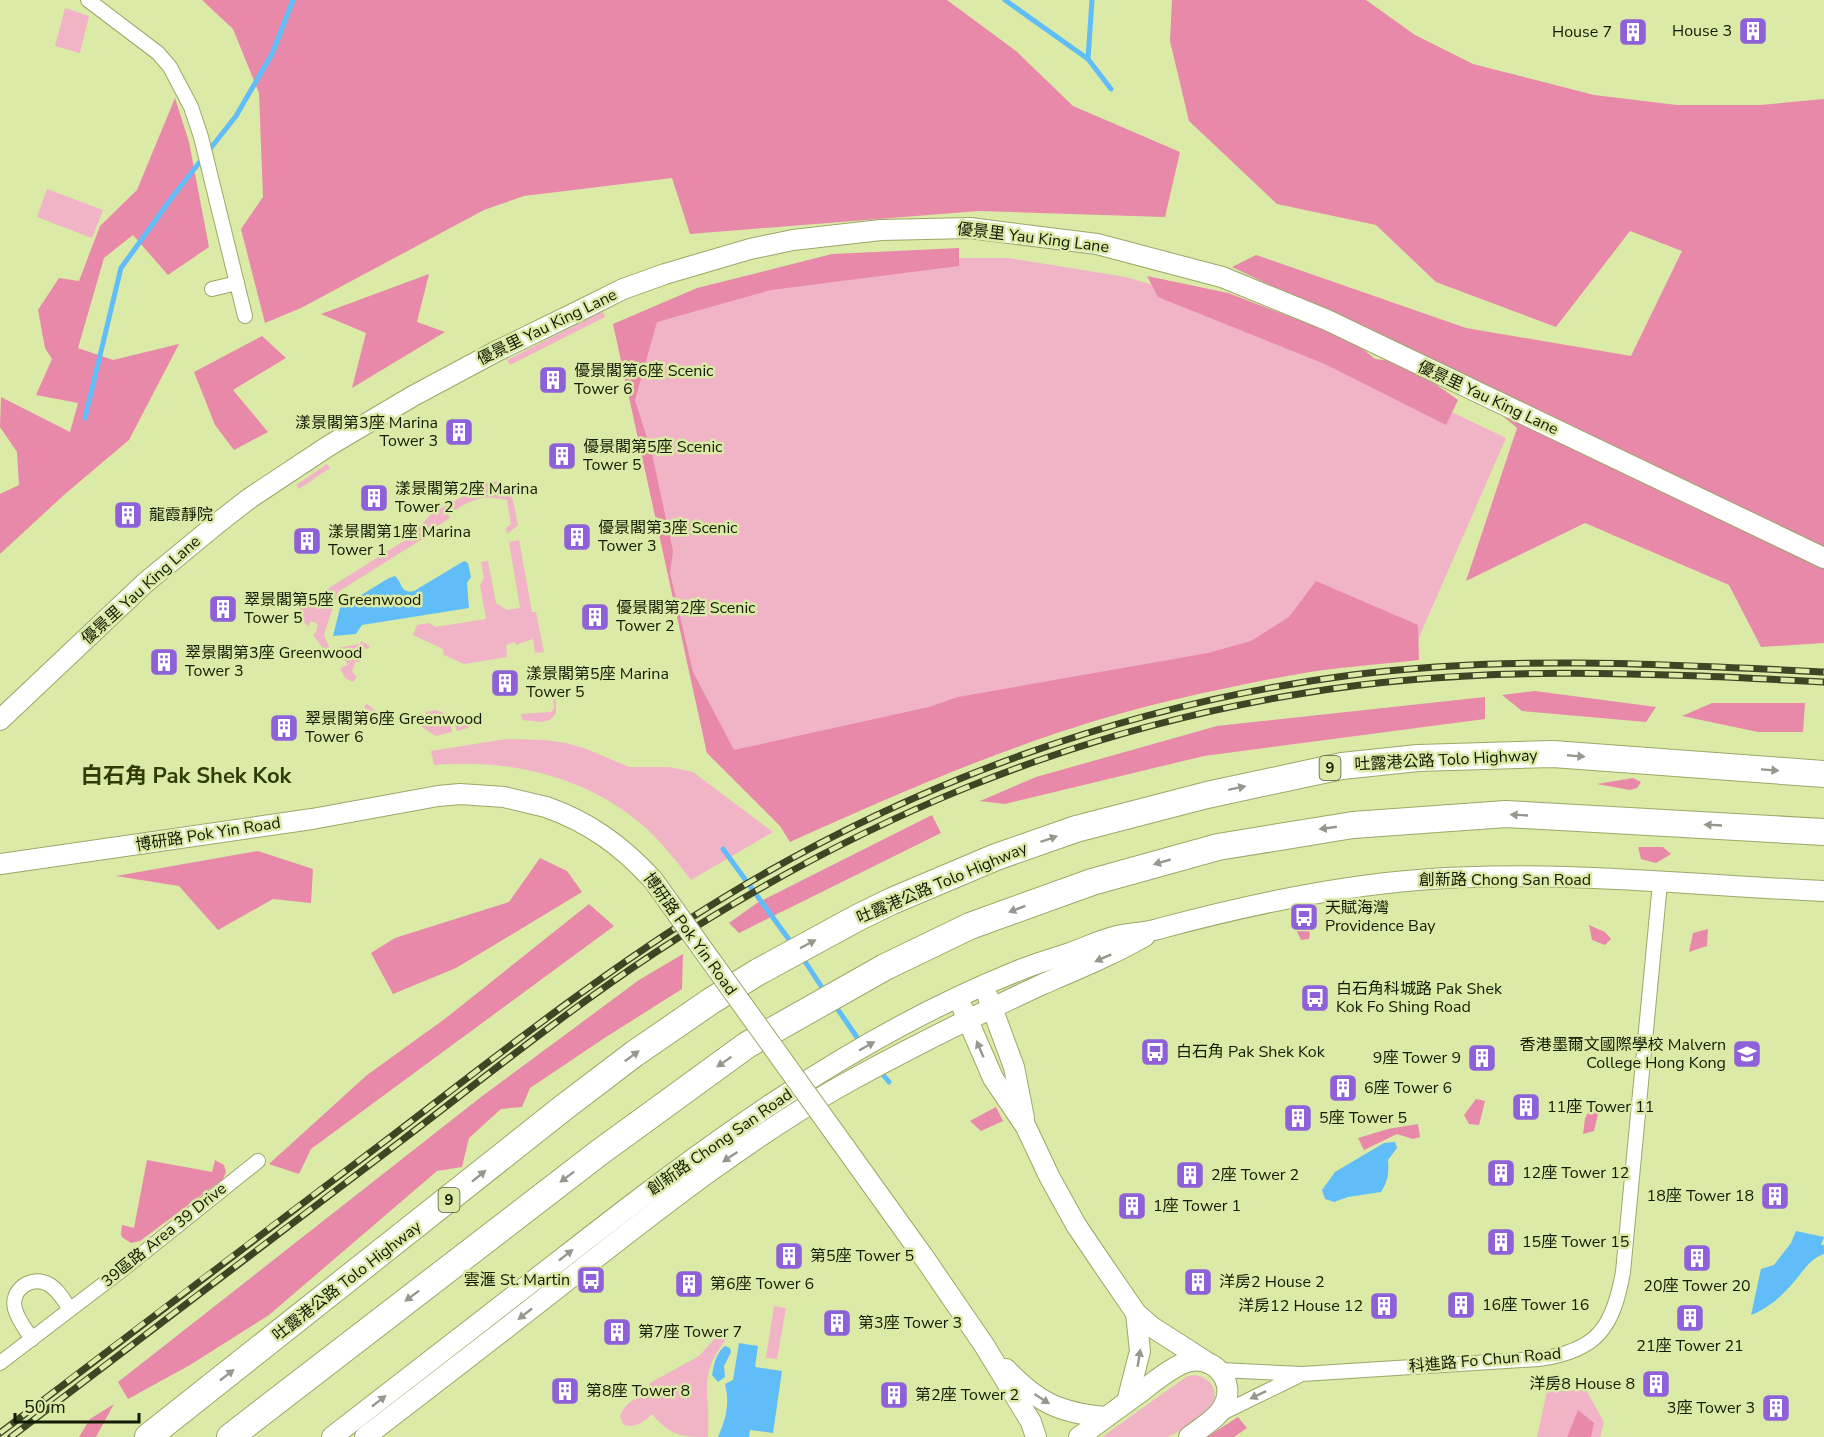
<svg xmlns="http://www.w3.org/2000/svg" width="1824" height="1437" font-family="'Nunito Sans','Noto Sans TC',sans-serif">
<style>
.green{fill:#f0b4c6}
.forest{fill:#e889aa}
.water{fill:#60bdf7}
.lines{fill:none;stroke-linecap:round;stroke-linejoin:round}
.stream{stroke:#60bdf7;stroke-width:5}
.street-casing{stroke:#9ba868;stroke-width:16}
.secondary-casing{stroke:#9ba868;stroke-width:22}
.highway-casing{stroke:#9ba868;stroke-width:28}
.street{stroke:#fff;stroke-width:14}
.secondary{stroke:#fff;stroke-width:20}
.highway{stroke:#fff;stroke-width:26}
.rail-casing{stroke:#3e4524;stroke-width:7}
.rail{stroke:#dbeaa7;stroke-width:4.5;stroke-dasharray:14;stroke-linecap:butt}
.secondary-bridge-casing{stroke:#9ba868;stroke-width:22;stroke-linecap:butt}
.secondary-bridge{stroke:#fff;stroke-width:20}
.oneway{fill:#96988d}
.labels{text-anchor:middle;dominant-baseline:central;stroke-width:5;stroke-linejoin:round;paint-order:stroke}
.shield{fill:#dbeaa7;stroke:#505834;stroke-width:1.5}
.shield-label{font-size:15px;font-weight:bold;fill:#151a02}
.poi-label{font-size:16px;fill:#151a02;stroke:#dbeaa7;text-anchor:start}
.street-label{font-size:16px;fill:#151a02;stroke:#dbeaa7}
.district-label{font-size:22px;font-weight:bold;fill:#323a07;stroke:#dbeaa7}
</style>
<rect width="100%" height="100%" fill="#dbeaa7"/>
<!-- green -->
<g class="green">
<polygon points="65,8 89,16 80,53 55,46"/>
<polygon points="47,189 103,210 92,238 37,217"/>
<polygon points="958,258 1009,258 1126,277 1217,304 1333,355 1506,438 1417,642 1025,725 707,753 618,347 637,323 761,281"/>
<polygon points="603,311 605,317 510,365 507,360"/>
<polygon points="327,464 330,468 299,489 296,485"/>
<path d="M490,481c24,-1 24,27 28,44l-11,9 -1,-6 5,-4 -4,-24c-26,-7 -37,1 -59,14l2,4 -19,12 1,3 -94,59 -14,43 6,14 30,-5 1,-3 9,5 -2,3 -8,-1 -3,6 4,5 -1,3h-5l-3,10 5,5 -4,5 -8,-4 -5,-10 8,-3 -5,-8 -11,3 -19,-25 3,-3 2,-8 -7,-3 -3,6 -7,-9 -2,-11 111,-70 21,-23z"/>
<polygon points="519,540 532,612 536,612 544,652 535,653 533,639 516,645 515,642 506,645 507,657 464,664 444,655 443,649 413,635 417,625 430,623 435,627 486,619 480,585 484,578 481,562 488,561 496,603 507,610 520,608 509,542"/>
<polygon points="556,698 556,713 550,720 542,722 522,720 521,714 551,712 554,708 553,699"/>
<polygon points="367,704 385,718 379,722 374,720 364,706"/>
<polygon points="436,710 448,715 452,732 436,736 422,727 426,712"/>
<polygon points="473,717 475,718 468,728 457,731 454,721"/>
<path d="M506,739l39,1 20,3 19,5 45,19h40l24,5 80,60 -82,48c-17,-22 -34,-44 -56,-61 -56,-45 -130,-60 -201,-54l-3,-14z"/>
<polygon points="774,1306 786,1308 777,1359 766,1358"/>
<path d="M719,1334l9,3c-33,41 -16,54 -20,100 -27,0 -37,-1 -56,-23 -8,8 -18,16 -29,10l-3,-8c5,-13 14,-18 27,-20l3,-13 49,-27z"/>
<path d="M1193,1375c15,1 27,14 19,29 -4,7 -37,32 -45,33 -16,0 -48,0 -65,0l84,-60z"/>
<polygon points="1586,1390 1604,1422 1600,1437 1537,1437 1547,1391"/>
</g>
<!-- forest -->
<g class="forest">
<polygon points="202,0 947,0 1016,51 1073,106 1180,152 1165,217 979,211 690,234 672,178 524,196 484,210 301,308 265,323 241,229 263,197 259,93 233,29"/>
<polygon points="1172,0 1366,0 1415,35 1473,64 1594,95 1677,105 1760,105 1824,99 1824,643 1761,647 1729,585 1585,523 1466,581 1517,428 1450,371 1232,267 1256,255 1466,328 1631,356 1682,251 1630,231 1556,327 1436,282 1376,225 1277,204 1189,121 1170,41"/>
<polygon points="175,98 189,142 209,247 168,275 133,235 104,258 78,348 113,360 179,344 129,440 65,494 0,554 0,494 19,485 17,452 0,427 1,397 70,432 78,403 36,395 52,359 45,348 38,310 59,278 79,281 100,226 137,190"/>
<path d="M959,248v18l-188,24 -114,32 -22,78 17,54 21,97 -3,22 23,99 41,78 195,-43 29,-10 250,-44 43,-12 38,-24 27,-36 102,44 1,35c-42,5 -85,7 -126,15 -40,7 -81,16 -120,25 -133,31 -259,86 -383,142l-10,-16 -73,-73 -94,-429 84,-36 135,-34z"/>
<polygon points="429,274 417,322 445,332 352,388 366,333 321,314"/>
<polygon points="1147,276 1228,293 1352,340 1375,359 1404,362 1458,400 1446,425 1327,365 1158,297"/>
<polygon points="262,336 286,358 233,390 268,432 234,450 215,425 194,372"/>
<polygon points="1535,691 1656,707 1646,722 1522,711 1502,695"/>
<polygon points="1485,697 1485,719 1204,756 1005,804 980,801 1036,777 1217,726"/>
<polygon points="1712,703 1805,703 1803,732 1758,732 1682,716"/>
<polygon points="1633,778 1641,782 1637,788 1630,790 1597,784"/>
<polygon points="932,815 941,833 739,933 729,923 757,903"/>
<polygon points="1638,847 1663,847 1671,854 1656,863 1641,859"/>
<polygon points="258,851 313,869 311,903 273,899 218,930 179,886 116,876"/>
<polygon points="540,858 567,871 582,892 456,968 393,994 371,953 395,938 509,902"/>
<polygon points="589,904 614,926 311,1149 299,1174 269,1164 367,1075 446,1018"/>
<polygon points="1299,916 1310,933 1309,939 1301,940 1292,921"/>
<polygon points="1589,925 1605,932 1611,939 1605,945 1592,940"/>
<polygon points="1708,929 1707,946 1689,952 1693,933"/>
<polygon points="683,954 682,989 606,1037 530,1088 522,1107 501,1109 469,1138 462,1167 437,1171 269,1315 190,1365 128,1399 118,1382 481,1097 639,980"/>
<polygon points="1594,1098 1600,1105 1594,1131 1583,1134 1585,1119"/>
<polygon points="1476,1099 1485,1101 1479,1125 1469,1124 1464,1115"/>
<polygon points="996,1107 1003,1121 981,1131 970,1121"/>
<polygon points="1418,1124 1420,1137 1413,1139 1397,1134 1364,1150 1358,1138 1388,1129"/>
<polygon points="147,1160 212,1172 215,1160 224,1165 226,1172 223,1179 140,1241 131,1243 123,1238 121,1235 122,1225 134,1228"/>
<polygon points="114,1404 96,1437 79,1437 90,1419"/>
<polygon points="1578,1410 1594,1423 1591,1437 1567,1437"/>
<polygon points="1238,1417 1247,1428 1234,1437 1207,1437"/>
</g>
<!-- water -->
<g class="water">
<path d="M464,561l4,2 3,14 -4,6 2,25 -107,17 -6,9 -23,2 7,-28 49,-30 6,-2c8,7 5,18 19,15z"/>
<path d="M1395,1142l2,6 -9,12c1,13 0,21 -7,32l-33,5 -14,5 -9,-3 -3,-9 13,-18 49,-29z"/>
<path d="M1796,1231l28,6 -3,8h3v9c-15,5 -21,18 -31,29 -12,14 -26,26 -42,32l10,-46 13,-4 17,-22z"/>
<path d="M739,1343l19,3 -3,21 27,4 -9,62 -23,-3 -1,7h-31c8,-18 12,-33 7,-53l8,-4z"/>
<path d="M725,1346l5,2 1,4 -7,14 1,11 -7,5 -6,-7c2,-11 4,-22 13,-29z"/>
</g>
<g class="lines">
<!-- stream -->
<g class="stream">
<polyline points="1005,0 1088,59"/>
<polyline points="1092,0 1088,59 1111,89"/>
<polyline points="85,418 121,268 173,196 236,116 272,54 293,0"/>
<polyline points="723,849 793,945"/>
<polyline points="802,957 825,992"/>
<polyline points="834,1004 861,1043"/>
<polyline points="880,1071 889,1082"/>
</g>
<!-- street casing -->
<g class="street-casing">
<g id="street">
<polyline points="88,0 158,53 170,67 191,107 201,137 245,316"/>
<polyline points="212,289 237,283"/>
<path d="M32,1339c-6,-9 -14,-19 -17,-30 -5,-19 16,-34 33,-25 10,5 16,17 22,25"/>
<polyline points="0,1363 122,1270 258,1161"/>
<path d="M1220,1370l82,4 237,-15c58,-8 74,-31 84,-87l37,-389"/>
<polyline points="1218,1415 1298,1376"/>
</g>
</g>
<!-- secondary casing -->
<g class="secondary-casing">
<g id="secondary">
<polyline points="0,720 145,583 219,522 250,498 330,445 413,396 497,351 583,309 623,289 665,274 750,249 793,240 881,230 970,228 1097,244 1222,277 1327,320 1824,558"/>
<polyline points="0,864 312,819 438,796 460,794 504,797 546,807"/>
<polyline points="988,997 1014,1067 1024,1118"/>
<polyline points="963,1009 993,1078 1026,1127 1049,1176 1076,1225 1101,1262 1136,1313 1152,1327 1205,1361"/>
<polyline points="923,1256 984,1345 1031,1422 1036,1437"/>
<path d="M1006,1369c32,34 54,44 100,48"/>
<polyline points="1127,1402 1140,1351 1136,1313"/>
<path d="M332,1437c74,-58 149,-115 223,-173 143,-112 291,-224 460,-292 18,-8 37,-13 55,-19 16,-6 31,-13 47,-17 14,-3 28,-3 41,-7 85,-23 172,-42 260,-49 135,-11 271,5 406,11"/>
<path d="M365,1437c73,-56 146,-112 218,-169 82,-64 165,-129 256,-181 66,-37 135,-71 204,-103 35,-15 69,-29 102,-48"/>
<path d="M1079,1437c21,-15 42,-31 63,-46 13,-10 27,-22 42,-28 28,-11 54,18 39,44 -6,12 -23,21 -34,30"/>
</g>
</g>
<!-- highway casing -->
<g class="highway-casing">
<g id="highway">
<polyline points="148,1437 563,1108 634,1054 711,1001 758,972 859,917 892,901 996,857 1076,829 1207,795 1342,766 1418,758 1553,754 1824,774"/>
<polyline points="230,1437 600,1152 747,1045 885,967 970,926 1092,882 1218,847 1353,825 1506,814 1824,832"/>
</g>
</g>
<!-- street -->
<use href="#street" class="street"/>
<!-- secondary -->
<use href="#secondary" class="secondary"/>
<!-- highway -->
<use href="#highway" class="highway"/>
<!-- rail casing -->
<g class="rail-casing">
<g id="rail">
<path d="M0,1433c130,-100 261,-199 393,-298 106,-81 211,-164 325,-234 192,-118 410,-197 634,-226 157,-20 314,-11 472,-3"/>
<path d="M11,1437c130,-99 260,-198 390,-296 84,-64 167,-131 255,-189 203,-132 408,-220 649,-259 172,-29 345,-20 519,-11"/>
</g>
</g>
<!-- rail -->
<use href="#rail" class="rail"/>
<!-- secondary-bridge casing -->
<g class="secondary-bridge-casing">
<path id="secondary-bridge" d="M546,807c43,15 76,39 107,73l270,376"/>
</g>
<!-- secondary-bridge -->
<use href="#secondary-bridge" class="secondary-bridge"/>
</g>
<!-- one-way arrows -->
<defs><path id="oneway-solid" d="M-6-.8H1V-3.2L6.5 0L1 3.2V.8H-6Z" transform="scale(1.5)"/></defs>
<g class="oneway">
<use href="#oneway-solid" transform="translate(1576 756) rotate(5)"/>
<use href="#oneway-solid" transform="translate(1770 770) rotate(4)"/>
<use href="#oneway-solid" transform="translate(1237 788) rotate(-12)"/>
<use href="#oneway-solid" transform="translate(1519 815) rotate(-177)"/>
<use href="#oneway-solid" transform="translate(1713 825) rotate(-177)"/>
<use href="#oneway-solid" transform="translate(1328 828) rotate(172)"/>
<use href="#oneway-solid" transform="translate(1049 839) rotate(-19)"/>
<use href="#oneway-solid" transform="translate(1162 862) rotate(164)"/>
<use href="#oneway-solid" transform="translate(1017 909) rotate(159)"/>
<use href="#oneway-solid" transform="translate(808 944) rotate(-28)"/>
<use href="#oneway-solid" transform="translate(1103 958) rotate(156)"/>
<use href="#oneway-solid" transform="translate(867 1046) rotate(-30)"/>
<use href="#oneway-solid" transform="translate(980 1049) rotate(-113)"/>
<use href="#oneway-solid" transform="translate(632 1056) rotate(-36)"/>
<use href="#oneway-solid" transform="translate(724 1062) rotate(145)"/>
<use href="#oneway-solid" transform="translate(730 1157) rotate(146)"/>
<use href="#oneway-solid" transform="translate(479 1176) rotate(-39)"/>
<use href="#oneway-solid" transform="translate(567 1177) rotate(143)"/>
<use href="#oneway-solid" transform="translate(566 1255) rotate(-38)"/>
<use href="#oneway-solid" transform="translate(412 1296) rotate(143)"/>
<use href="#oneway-solid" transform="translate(525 1314) rotate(142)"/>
<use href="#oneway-solid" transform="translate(1139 1358) rotate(-81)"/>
<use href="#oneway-solid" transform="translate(227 1375) rotate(-38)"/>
<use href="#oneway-solid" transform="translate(1258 1395) rotate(154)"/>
<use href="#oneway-solid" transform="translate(1042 1399) rotate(33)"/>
<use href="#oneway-solid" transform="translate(379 1401) rotate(-38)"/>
</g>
<!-- icons -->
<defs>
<g id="building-square" transform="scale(1.5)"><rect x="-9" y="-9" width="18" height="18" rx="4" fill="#8e60d9" stroke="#dbeaa7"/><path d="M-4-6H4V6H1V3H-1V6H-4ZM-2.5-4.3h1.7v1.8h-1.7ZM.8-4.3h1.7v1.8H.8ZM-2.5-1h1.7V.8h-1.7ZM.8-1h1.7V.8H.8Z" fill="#fff"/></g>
<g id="bus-square" transform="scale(1.5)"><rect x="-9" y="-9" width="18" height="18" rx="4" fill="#8e60d9" stroke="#dbeaa7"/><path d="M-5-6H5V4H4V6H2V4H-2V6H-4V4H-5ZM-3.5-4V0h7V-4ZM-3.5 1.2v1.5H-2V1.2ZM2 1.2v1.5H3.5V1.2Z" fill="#fff"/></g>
<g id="school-square" transform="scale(1.5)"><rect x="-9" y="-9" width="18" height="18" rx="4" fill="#8e60d9" stroke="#dbeaa7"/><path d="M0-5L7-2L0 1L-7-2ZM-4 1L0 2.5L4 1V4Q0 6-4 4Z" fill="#fff"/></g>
</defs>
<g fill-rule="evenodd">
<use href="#building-square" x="1753" y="31"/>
<use href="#building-square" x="1633" y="32"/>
<use href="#building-square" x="553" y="380"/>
<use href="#building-square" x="459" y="432"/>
<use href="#building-square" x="562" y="456"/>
<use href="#building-square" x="374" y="498"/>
<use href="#building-square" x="128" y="515"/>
<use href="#building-square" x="577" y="537"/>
<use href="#building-square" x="307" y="541"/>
<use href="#building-square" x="223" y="609"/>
<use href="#building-square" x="595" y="617"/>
<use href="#building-square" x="164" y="662"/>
<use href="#building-square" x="505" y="683"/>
<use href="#building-square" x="284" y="728"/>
<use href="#bus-square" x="1304" y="917"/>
<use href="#bus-square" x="1315" y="998"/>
<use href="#bus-square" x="1155" y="1052"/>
<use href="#school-square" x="1747" y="1054"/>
<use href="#building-square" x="1482" y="1058"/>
<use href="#building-square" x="1343" y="1088"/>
<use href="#building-square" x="1526" y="1107"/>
<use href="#building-square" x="1298" y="1118"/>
<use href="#building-square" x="1501" y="1173"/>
<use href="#building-square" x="1190" y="1175"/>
<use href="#building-square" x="1775" y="1196"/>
<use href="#building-square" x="1132" y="1206"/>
<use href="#building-square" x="1501" y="1242"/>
<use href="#building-square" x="789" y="1256"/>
<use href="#building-square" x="1697" y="1258"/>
<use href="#bus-square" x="591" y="1280"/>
<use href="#building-square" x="1198" y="1282"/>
<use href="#building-square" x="689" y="1284"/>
<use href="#building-square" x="1461" y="1305"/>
<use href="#building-square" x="1384" y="1306"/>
<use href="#building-square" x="1690" y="1318"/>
<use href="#building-square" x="837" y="1323"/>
<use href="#building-square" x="617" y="1332"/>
<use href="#building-square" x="1656" y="1384"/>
<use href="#building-square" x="565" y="1391"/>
<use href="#building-square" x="894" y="1395"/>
<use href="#building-square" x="1776" y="1408"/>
</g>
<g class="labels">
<!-- shield labels -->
<g class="shield">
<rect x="1319.5" y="756" width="21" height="24" rx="4.5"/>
<rect x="438.5" y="1188" width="21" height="24" rx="4.5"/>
</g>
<g class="shield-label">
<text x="1330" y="768">9</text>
<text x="449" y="1200">9</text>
</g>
<!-- poi labels -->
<g class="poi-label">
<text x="1732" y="31" text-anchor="end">House 3</text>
<text x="1612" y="32" text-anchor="end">House 7</text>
<text x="574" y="371">優景閣第6座 Scenic<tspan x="574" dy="18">Tower 6</tspan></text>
<text x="438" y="423" text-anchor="end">漾景閣第3座 Marina<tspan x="438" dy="18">Tower 3</tspan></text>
<text x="583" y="447">優景閣第5座 Scenic<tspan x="583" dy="18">Tower 5</tspan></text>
<text x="395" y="489">漾景閣第2座 Marina<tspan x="395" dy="18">Tower 2</tspan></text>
<text x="149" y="515">龍霞靜院</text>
<text x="598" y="528">優景閣第3座 Scenic<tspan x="598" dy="18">Tower 3</tspan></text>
<text x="328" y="532">漾景閣第1座 Marina<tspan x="328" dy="18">Tower 1</tspan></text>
<text x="244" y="600">翠景閣第5座 Greenwood<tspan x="244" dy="18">Tower 5</tspan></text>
<text x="616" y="608">優景閣第2座 Scenic<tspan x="616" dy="18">Tower 2</tspan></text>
<text x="185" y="653">翠景閣第3座 Greenwood<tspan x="185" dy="18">Tower 3</tspan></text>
<text x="526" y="674">漾景閣第5座 Marina<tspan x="526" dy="18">Tower 5</tspan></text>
<text x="305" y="719">翠景閣第6座 Greenwood<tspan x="305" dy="18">Tower 6</tspan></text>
<text x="1325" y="908">天賦海灣<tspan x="1325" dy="18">Providence Bay</tspan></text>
<text x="1336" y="989">白石角科城路 Pak Shek<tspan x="1336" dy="18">Kok Fo Shing Road</tspan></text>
<text x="1726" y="1045" text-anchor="end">香港墨爾文國際學校 Malvern<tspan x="1726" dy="18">College Hong Kong</tspan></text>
<text x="1176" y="1052">白石角 Pak Shek Kok</text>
<text x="1461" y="1058" text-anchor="end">9座 Tower 9</text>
<text x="1364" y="1088">6座 Tower 6</text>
<text x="1547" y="1107">11座 Tower 11</text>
<text x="1319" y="1118">5座 Tower 5</text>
<text x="1522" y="1173">12座 Tower 12</text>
<text x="1211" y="1175">2座 Tower 2</text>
<text x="1754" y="1196" text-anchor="end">18座 Tower 18</text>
<text x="1153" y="1206">1座 Tower 1</text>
<text x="1522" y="1242">15座 Tower 15</text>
<text x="810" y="1256">第5座 Tower 5</text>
<text x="570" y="1280" text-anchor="end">雲滙 St. Martin</text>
<text x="1219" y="1282">洋房2 House 2</text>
<text x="710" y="1284">第6座 Tower 6</text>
<text x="1697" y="1286" text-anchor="middle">20座 Tower 20</text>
<text x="1482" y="1305">16座 Tower 16</text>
<text x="1363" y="1306" text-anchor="end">洋房12 House 12</text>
<text x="858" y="1323">第3座 Tower 3</text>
<text x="638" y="1332">第7座 Tower 7</text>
<text x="1690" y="1346" text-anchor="middle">21座 Tower 21</text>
<text x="1635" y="1384" text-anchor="end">洋房8 House 8</text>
<text x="586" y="1391">第8座 Tower 8</text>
<text x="915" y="1395">第2座 Tower 2</text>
<text x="1755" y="1408" text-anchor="end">3座 Tower 3</text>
</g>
<!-- street labels -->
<g class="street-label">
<text transform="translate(1033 238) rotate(7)">優景里 Yau King Lane</text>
<text transform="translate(547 327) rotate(-26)">優景里 Yau King Lane</text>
<text transform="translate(1488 398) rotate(25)">優景里 Yau King Lane</text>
<text transform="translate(141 590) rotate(-42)">優景里 Yau King Lane</text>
<text transform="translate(1446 760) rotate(-3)">吐露港公路 Tolo Highway</text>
<text transform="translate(208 834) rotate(-9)">博研路 Pok Yin Road</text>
<text x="1505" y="880">創新路 Chong San Road</text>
<text transform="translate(942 883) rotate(-23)">吐露港公路 Tolo Highway</text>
<text transform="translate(690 934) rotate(54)">博研路 Pok Yin Road</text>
<text transform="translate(720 1142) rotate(-35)">創新路 Chong San Road</text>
<text transform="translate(164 1235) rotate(-39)">39區路 Area 39 Drive</text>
<text transform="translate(347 1281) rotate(-38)">吐露港公路 Tolo Highway</text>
<text transform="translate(1485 1360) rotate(-5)">科進路 Fo Chun Road</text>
</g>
<!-- district labels -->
<g class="district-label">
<text x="186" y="776">白石角 Pak Shek Kok</text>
</g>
</g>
<!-- scale -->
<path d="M15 1413v9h124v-9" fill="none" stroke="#151a02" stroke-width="3"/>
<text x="24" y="1413" font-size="18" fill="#151a02" stroke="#dbeaa7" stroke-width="4.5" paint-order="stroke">50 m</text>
</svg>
